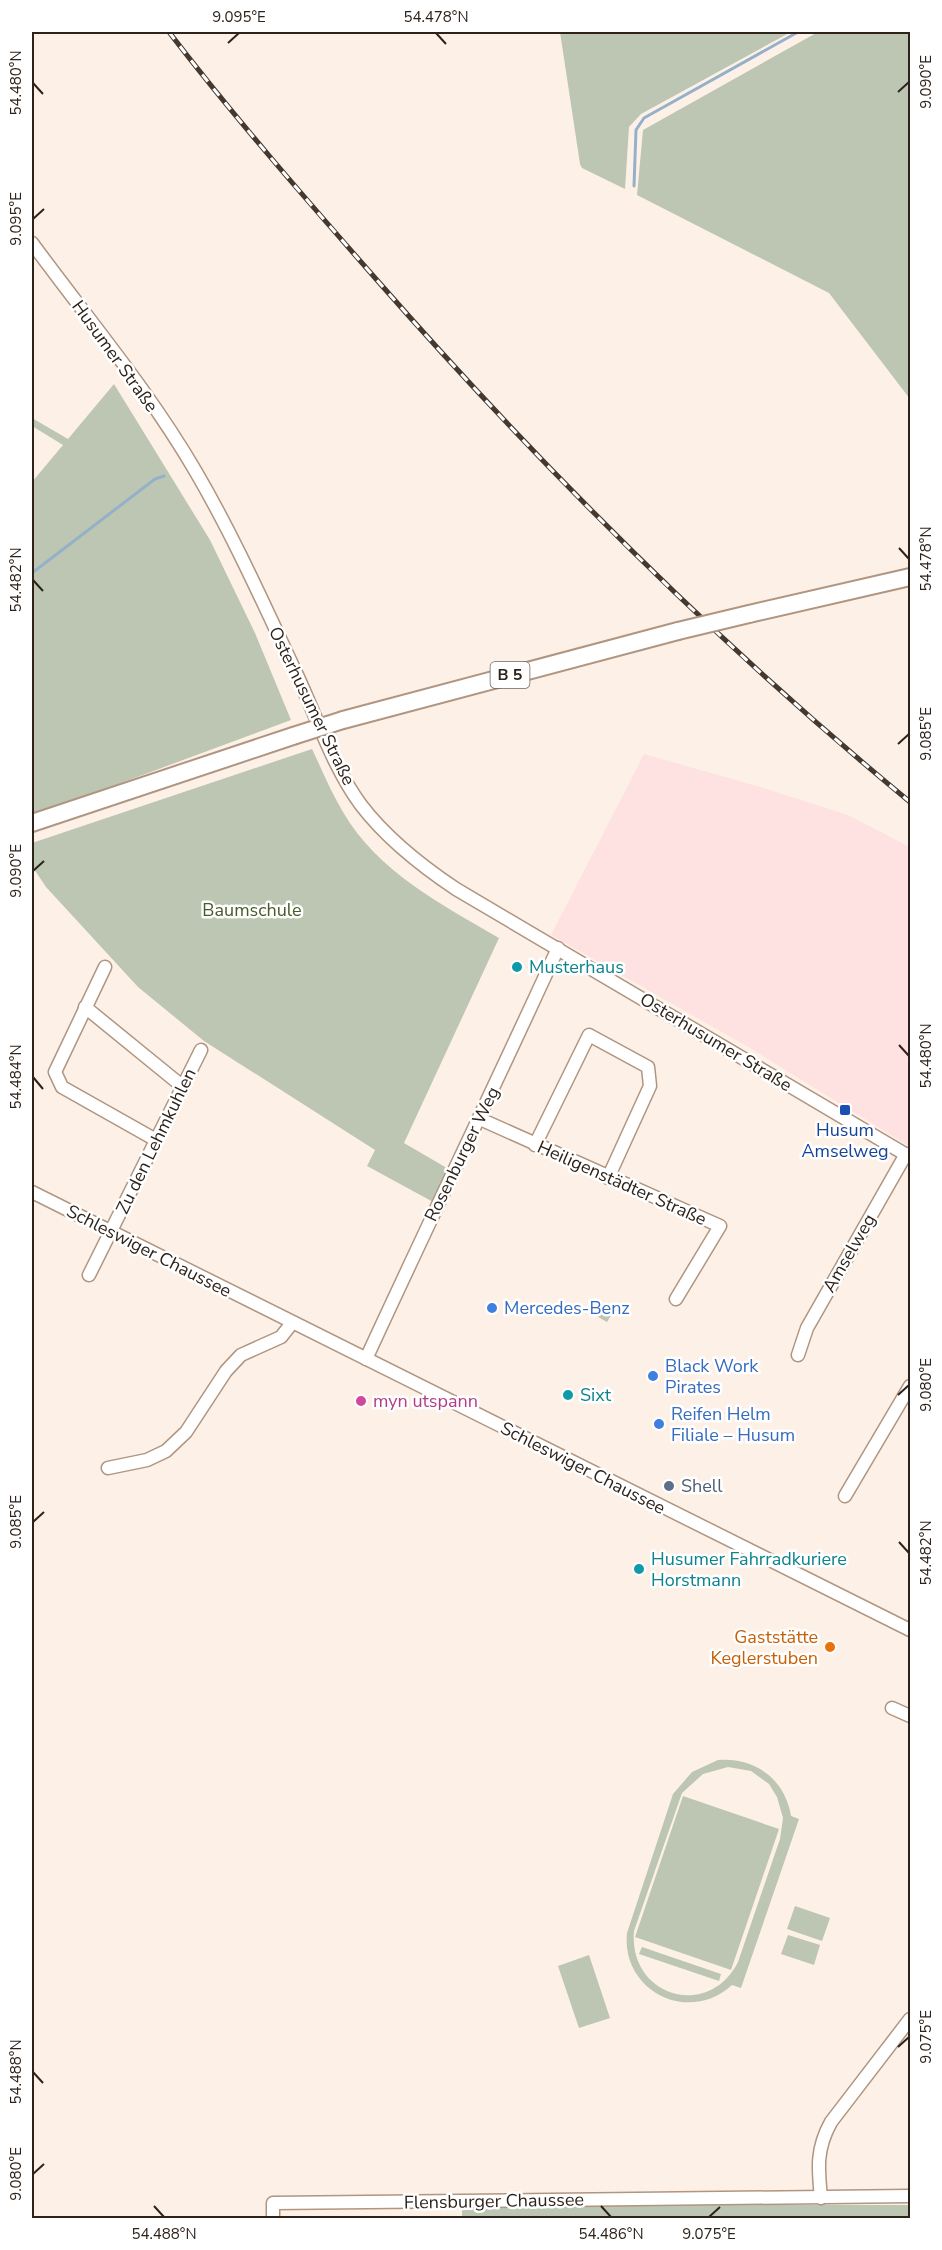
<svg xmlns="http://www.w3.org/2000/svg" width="942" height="2250" font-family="'Nunito Sans',sans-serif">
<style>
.industrial{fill:#fde2e1}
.green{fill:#bcc6b2;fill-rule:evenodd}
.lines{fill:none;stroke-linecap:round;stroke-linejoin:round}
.stream{stroke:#95b1ca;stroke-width:3}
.minor-casing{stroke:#b09580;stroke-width:15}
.highway-casing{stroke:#b09580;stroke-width:20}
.minor{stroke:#fff;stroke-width:12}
.highway{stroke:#fff;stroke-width:16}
.rail-casing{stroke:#443931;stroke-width:5}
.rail{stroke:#fff;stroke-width:3;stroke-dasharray:9;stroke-linecap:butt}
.highway-bridge-casing{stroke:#b09580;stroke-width:20;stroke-linecap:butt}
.highway-bridge{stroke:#fff;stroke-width:16}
.ticks{fill:none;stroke:#2e231b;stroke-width:2}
.culture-dot{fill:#0f9aa8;stroke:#fff;stroke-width:2}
.transit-dot{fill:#1a4fb4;stroke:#fff;stroke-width:2}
.shop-dot{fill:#3f7fe0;stroke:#fff;stroke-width:2}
.hotel-dot{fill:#d1479c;stroke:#fff;stroke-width:2}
.service-dot{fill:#5c6f8a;stroke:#fff;stroke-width:2}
.food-dot{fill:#e8710a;stroke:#fff;stroke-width:2}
.labels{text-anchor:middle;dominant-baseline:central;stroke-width:5;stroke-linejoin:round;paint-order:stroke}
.shield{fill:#fff;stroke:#6d655f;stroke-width:1.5}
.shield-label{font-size:16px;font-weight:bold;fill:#2e231b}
.street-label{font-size:18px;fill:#2e231b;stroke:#fff}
.park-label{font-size:18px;fill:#475a29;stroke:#fff}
.culture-label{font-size:18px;fill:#0d838f;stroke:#fff;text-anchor:start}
.transit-label{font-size:18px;fill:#164399;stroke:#fff}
.shop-label{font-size:18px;fill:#366cbe;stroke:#fff;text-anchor:start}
.hotel-label{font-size:18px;fill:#b23c85;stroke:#fff;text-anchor:start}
.service-label{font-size:18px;fill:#4e5e75;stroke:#fff;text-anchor:start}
.food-label{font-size:18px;fill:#c56008;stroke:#fff;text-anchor:end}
.neatline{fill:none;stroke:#2e231b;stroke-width:2}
.ticks-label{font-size:15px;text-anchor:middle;fill:#2e231b}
</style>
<rect width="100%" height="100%" fill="#fdf1e7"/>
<!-- industrial -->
<polygon class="industrial" points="644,754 757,786 848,815 910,847 910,1147 750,1048 551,935"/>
<!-- green -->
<g class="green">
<polygon points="560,32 791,32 641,114 629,127 625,189 582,168 580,164"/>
<polygon points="818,32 910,32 910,399 829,293 637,195 643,130"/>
<polygon points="114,384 210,540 255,633 291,720 32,816 32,482 63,445 32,426 32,418 68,439"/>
<path d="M312,749c10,21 19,43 31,63 35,60 98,92 156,126l-95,205 48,28 -17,32 -68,-37 8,-16 -171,-109 -66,-54 -92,-100 -14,-21v-23z"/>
<polygon points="606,1303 616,1307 607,1322 593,1314"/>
<path d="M718,1760c37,-3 67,19 73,56l8,3 -58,169 -9,-3c-43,40 -111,6 -105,-52l46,-139 19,-22zM728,1767l23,4 18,13 8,13 6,21 -3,21 -42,123c-30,59 -110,34 -104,-31l48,-138 21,-19z"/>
<polygon points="683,1796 779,1829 731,1970 635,1937"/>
<polygon points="795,1906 830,1918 822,1941 787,1929"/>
<polygon points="788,1935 820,1945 814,1965 781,1954"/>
<polygon points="642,1947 721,1974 719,1981 639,1954"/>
<polygon points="589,1955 610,2018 579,2028 558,1966"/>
<polygon points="472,2204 910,2205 910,2218 462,2218 462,2210"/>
</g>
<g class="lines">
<!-- stream -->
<g class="stream">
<polyline points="634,186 636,130 644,118 798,32"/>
<polyline points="32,573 155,479 164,476"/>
</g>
<!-- minor casing -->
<g class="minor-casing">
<g id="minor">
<path d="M32,243c55,75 117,148 164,229 38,65 69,135 101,203 20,43 36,92 64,130 26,34 59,60 95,84l454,268"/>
<polyline points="105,967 55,1072 62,1087 156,1140"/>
<polyline points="85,1007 182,1086"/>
<polyline points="480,1119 720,1226 676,1299"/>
<polyline points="535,1145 589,1035 648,1067 650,1086 608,1178"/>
<polyline points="32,1192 910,1630"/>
<polyline points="89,1275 201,1050"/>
<polyline points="798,1355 807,1328 906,1154"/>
<path d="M366,1359c63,-137 129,-273 192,-411"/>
<polyline points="108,1468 147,1460 166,1451 186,1432 226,1371 241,1355 281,1337 292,1323"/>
<polyline points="845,1496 910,1386"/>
<polyline points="892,1708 910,1716"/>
<path d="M821,2198c-3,-30 -5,-49 10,-76l79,-103"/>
<polyline points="273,2218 273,2203 910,2196"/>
</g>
</g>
<!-- highway casing -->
<g class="highway-casing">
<g id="highway">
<polyline points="749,614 910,577"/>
<polyline points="343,720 678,631"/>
<polyline points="32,823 293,736"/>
</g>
</g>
<!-- minor -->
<use href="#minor" class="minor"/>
<!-- highway -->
<use href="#highway" class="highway"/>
<!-- rail casing -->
<g class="rail-casing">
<path id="rail" d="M169,32c65,85 136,166 207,247 165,188 341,364 534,523"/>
</g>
<!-- rail -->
<use href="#rail" class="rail"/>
<!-- highway-bridge casing -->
<g class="highway-bridge-casing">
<g id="highway-bridge">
<polyline points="678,631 749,614"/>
<polyline points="293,736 343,720"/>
</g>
</g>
<!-- highway-bridge -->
<use href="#highway-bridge" class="highway-bridge"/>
</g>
<!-- ticks -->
<path class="ticks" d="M436,33l10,11M228,43l11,-10M33,83l10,11M898,92l11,-10M33,219l11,-10M899,548l10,11M33,580l10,11M898,744l11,-10M33,871l11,-10M899,1045l10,11M33,1077l10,12M898,1395l11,-10M33,1522l11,-10M899,1542l10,11M898,2047l11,-10M33,2072l10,11M33,2174l11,-10M154,2206l10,11M601,2206l10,11M709,2217l11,-10"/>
<!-- markers -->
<g class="culture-dot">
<circle cx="517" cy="967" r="6"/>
<circle cx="568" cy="1395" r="6"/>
<circle cx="639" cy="1569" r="6"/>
</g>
<rect class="transit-dot" x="839" y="1104" width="12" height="12" rx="3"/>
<g class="shop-dot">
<circle cx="492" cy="1308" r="6"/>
<circle cx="653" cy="1376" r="6"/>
<circle cx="659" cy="1424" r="6"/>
</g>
<circle class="hotel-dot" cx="361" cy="1401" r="6"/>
<circle class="service-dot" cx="669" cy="1486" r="6"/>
<circle class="food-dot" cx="830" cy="1647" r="6"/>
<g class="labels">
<!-- shield labels -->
<rect class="shield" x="490.5" y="662" width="39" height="26" rx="4.5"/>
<g class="shield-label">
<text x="510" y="675">B 5</text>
</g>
<!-- street labels -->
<g class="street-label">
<text transform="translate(115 356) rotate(54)">Husumer Straße</text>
<text transform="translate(312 706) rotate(64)">Osterhusumer Straße</text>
<text transform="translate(716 1042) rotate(31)">Osterhusumer Straße</text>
<text transform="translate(156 1141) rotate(-64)">Zu den Lehmkuhlen</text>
<text transform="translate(462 1154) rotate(-64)">Rosenburger Weg</text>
<text transform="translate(622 1183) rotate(24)">Heiligenstädter Straße</text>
<text transform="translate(149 1251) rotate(27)">Schleswiger Chaussee</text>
<text transform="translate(849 1253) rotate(-60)">Amselweg</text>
<text transform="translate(583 1468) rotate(27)">Schleswiger Chaussee</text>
<text transform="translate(494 2201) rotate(-1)">Flensburger Chaussee</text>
</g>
<!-- park labels -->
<g class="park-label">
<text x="252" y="910">Baumschule</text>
</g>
<!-- culture labels -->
<g class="culture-label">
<text x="529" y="967">Musterhaus</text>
<text x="580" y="1395">Sixt</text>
<text x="651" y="1559">Husumer Fahrradkuriere<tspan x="651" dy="21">Horstmann</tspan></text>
</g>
<!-- transit labels -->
<g class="transit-label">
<text x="845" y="1130">Husum<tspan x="845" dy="21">Amselweg</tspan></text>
</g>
<!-- shop labels -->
<g class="shop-label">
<text x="504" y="1308">Mercedes-Benz</text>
<text x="665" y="1366">Black Work<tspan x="665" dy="21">Pirates</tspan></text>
<text x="671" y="1414">Reifen Helm<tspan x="671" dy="21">Filiale – Husum</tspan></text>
</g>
<!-- hotel labels -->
<g class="hotel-label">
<text x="373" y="1401">myn utspann</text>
</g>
<!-- service labels -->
<g class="service-label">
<text x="681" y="1486">Shell</text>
</g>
<!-- food labels -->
<g class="food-label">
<text x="818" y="1637">Gaststätte<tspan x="818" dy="21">Keglerstuben</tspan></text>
</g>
</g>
<!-- border -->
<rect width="942" height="2250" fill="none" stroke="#ffffff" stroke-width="66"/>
<rect x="33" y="33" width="876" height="2184" class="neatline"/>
<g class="ticks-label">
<text x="239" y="22">9.095°E</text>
<text x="436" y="22">54.478°N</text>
<text transform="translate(926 82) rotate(-90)" y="5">9.090°E</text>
<text transform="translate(16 83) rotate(-90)" y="5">54.480°N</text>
<text transform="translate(16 219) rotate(-90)" y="5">9.095°E</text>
<text transform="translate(926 559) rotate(-90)" y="5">54.478°N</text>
<text transform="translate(16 580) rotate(-90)" y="5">54.482°N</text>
<text transform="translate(926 734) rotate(-90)" y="5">9.085°E</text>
<text transform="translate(16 871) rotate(-90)" y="5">9.090°E</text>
<text transform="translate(926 1056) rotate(-90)" y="5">54.480°N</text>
<text transform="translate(16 1077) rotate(-90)" y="5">54.484°N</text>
<text transform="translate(926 1385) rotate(-90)" y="5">9.080°E</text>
<text transform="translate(16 1522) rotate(-90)" y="5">9.085°E</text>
<text transform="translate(926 1553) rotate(-90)" y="5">54.482°N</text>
<text transform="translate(926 2037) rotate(-90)" y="5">9.075°E</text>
<text transform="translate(16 2072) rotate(-90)" y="5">54.488°N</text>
<text transform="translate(16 2174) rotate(-90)" y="5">9.080°E</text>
<text x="164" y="2239">54.488°N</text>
<text x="611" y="2239">54.486°N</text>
<text x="709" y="2239">9.075°E</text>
</g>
</svg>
